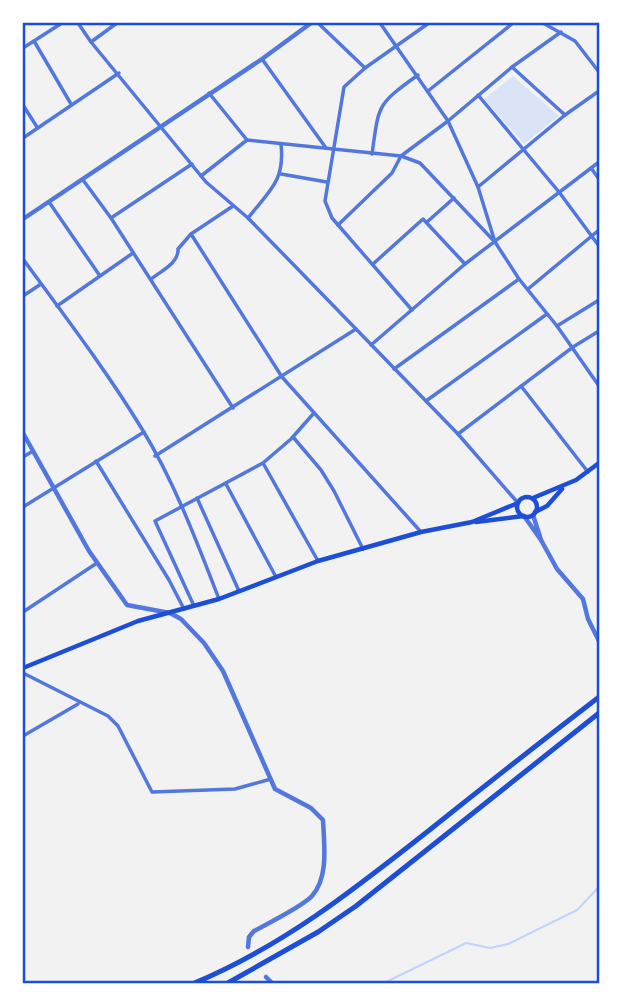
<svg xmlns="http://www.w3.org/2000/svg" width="622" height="1007" font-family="Bitter,serif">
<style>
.green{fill:#dbe4f7}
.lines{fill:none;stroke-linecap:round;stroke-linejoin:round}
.stream{stroke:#bfd3fe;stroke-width:2}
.minor{stroke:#5277de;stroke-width:3.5}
.tertiary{stroke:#5277de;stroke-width:4.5}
.secondary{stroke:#1d4ed8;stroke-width:4.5}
.trunk{stroke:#1d4ed8;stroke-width:5}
.neatline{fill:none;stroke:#1d4ed8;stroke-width:2.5}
</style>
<rect width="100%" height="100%" fill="#f2f2f2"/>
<!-- green -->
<polygon class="green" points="513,76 559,116 524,144 484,99"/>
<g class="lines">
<!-- stream -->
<polyline class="stream" points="382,984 466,943 490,948 508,944 577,910 599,887"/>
<!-- minor -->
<g class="minor">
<polyline points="78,23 91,42 206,182 248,218 288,259 458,434 518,503"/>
<polyline points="318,23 365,68"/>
<polyline points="543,23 575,41 599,72"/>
<polyline points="561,32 512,67 448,121 478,187 565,115 599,91"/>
<polyline points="34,41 71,104"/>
<polyline points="91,42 117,23"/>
<polyline points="23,48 62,23"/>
<polyline points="262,59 326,148"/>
<polyline points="512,67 565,115"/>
<polyline points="428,91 513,23"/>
<polyline points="209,93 247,140"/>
<polyline points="478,95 559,192 599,246"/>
<polyline points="23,105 37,127"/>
<polyline points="23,138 119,73"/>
<path d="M372,154c7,-49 4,-49 46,-79"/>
<polyline points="591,168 599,179"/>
<polyline points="281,174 327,182"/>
<polyline points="201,176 247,140 401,156 420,163 495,242"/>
<polyline points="83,180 111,218 233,408"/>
<polyline points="478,187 495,242 519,279 557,326 599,386"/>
<polyline points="49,202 100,276"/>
<polyline points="233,206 191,234 282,377 421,532"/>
<polyline points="111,218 192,164"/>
<path d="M248,218c22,-28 37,-37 33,-74"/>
<polyline points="427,222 454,198"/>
<polyline points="338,225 392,173 401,156 448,121 380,23"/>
<path d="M23,259c41,56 83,111 119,170 32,52 55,113 77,170"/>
<polyline points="373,264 423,219 465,264"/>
<path d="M151,279c10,-8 28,-16 27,-30l13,-15"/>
<polyline points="528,289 599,230"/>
<polyline points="23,296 41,284"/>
<polyline points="57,306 133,253"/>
<polyline points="412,310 332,218 325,201 344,87 365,68 429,23"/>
<polyline points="557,326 599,300"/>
<polyline points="371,345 465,264 599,162"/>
<polyline points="394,369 519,279"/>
<polyline points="521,386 588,472"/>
<polyline points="426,401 547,314"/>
<polyline points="458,434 573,347 599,331"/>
<polyline points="293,437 321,470 334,491 363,549"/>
<polyline points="155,456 356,329"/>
<polyline points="23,457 33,451"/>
<polyline points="96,461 169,580 184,609"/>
<polyline points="263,463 318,561"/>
<polyline points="226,484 276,577"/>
<polyline points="197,498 239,591"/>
<polyline points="23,507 144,432"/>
<polyline points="194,606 155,521 263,463 291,439 314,413"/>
<polyline points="23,612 97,563"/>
<polyline points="23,673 108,716 118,726 152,792 235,789 271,779"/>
<polyline points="23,736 78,704"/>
</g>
<!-- tertiary -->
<g class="tertiary">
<polyline points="23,219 262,59 311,23"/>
<path d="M23,433l66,118 38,54 43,8 11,6 23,24 19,28 52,118 36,19 12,12c1,24 6,57 -11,76 -9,10 -45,28 -58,35l-5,6 -1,10"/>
<polyline points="524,516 541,540 533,515"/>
<polyline points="541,540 557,569 583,599 588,619 599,641"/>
<polyline points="266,977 273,984"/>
</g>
<!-- secondary -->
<g class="secondary">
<circle cx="527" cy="507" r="10"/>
<polyline points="533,498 576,480 599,463"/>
<polyline points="535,512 547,506 562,489"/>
<polyline points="476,522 523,516"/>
<polyline points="23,668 138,621 219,599 318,561 421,532 472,522 518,503"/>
</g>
<!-- trunk -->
<g class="trunk">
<path d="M192,984c90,-37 164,-96 240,-156 55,-44 111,-88 167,-131"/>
<polyline points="226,984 318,932 356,906 599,713"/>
</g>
</g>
<!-- border -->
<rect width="622" height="1007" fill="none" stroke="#ffffff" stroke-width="49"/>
<rect x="24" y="24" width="574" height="958" class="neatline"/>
</svg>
